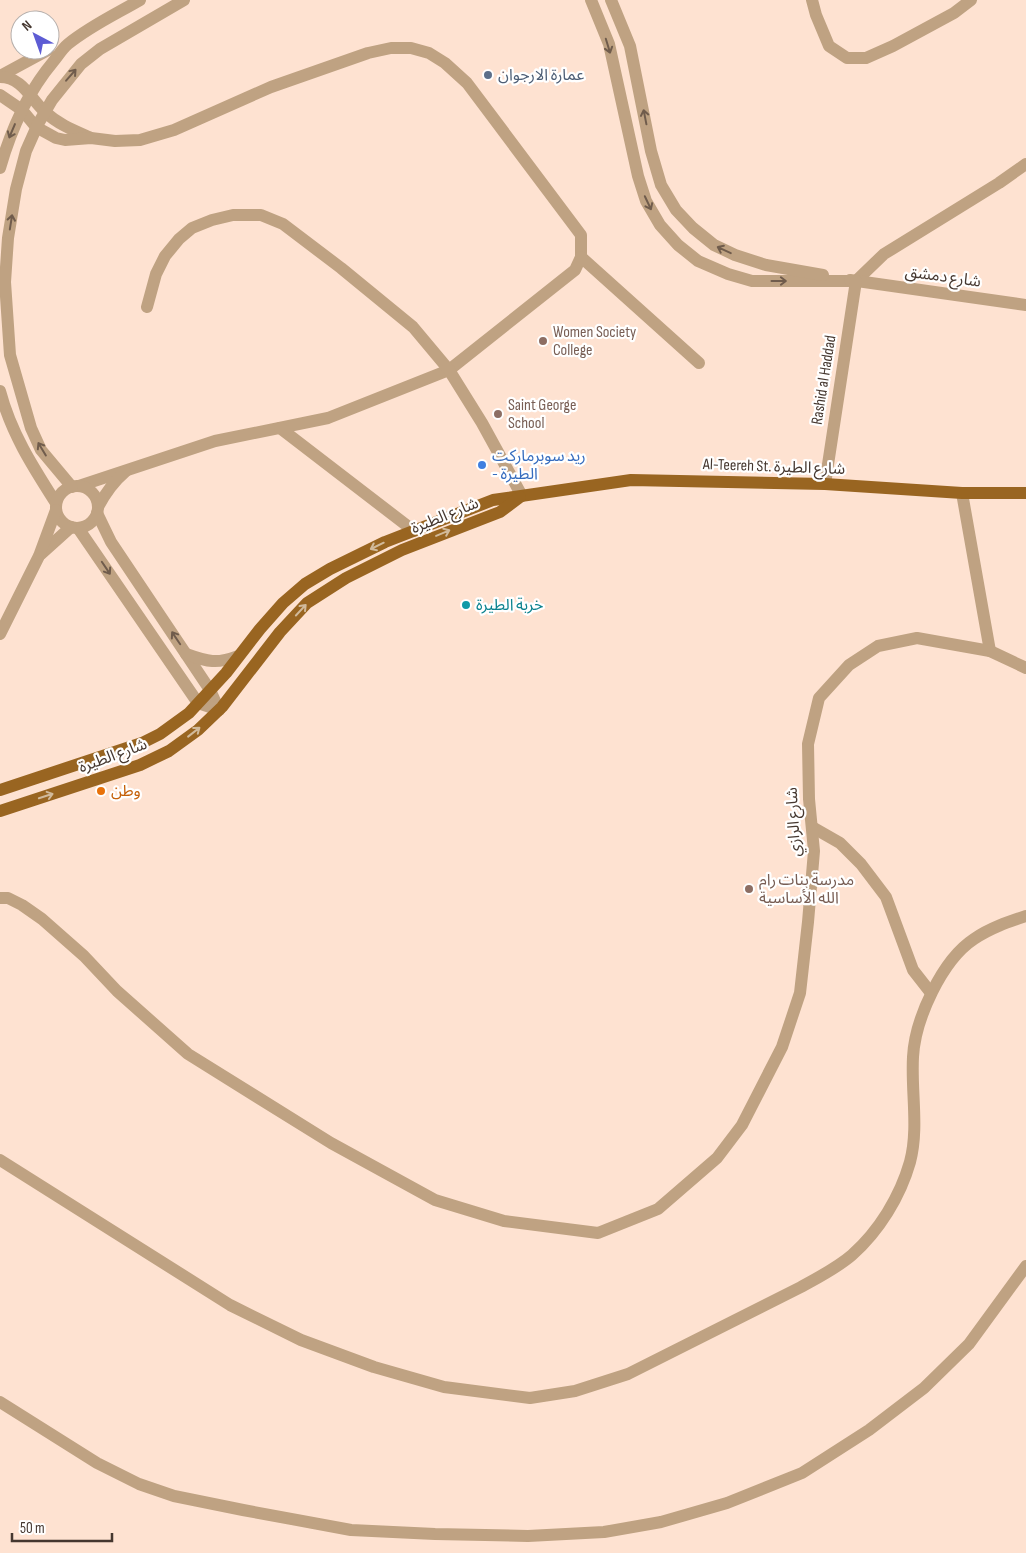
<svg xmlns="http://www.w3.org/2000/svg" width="1026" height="1553" font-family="'Sofia Sans Condensed','Noto Sans Arabic',sans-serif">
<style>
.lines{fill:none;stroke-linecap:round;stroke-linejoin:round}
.minor{stroke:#bfa282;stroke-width:12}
.major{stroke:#996521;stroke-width:12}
.oneway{stroke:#705c4c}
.oneway2{stroke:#d1ba9b}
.service-dot{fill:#5c6f8a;stroke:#fff;stroke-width:2}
.education-dot{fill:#8d6e63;stroke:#fff;stroke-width:2}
.shop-dot{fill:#3f7fe0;stroke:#fff;stroke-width:2}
.culture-dot{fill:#0f9aa8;stroke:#fff;stroke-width:2}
.food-dot{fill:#e8710a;stroke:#fff;stroke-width:2}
.labels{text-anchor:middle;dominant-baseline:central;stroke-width:4.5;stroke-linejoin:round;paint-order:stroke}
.service-label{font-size:16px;fill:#4e5e75;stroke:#fff;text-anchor:start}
.street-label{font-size:16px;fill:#45372f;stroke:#fff}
.education-label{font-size:16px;fill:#785e54;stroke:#fff;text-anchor:start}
.shop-label{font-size:16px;fill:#366cbe;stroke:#fff;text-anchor:start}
.culture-label{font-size:16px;fill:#0d838f;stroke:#fff;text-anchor:start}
.food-label{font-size:16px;fill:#c56008;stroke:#fff;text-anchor:start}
</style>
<rect width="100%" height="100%" fill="#fee2d1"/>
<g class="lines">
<!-- minor -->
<g class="minor">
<polyline points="591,0 609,44 638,176 646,201 660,225 678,245 698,261 728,274 752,281 856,281 884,254 999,183 1026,164"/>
<polyline points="611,0 630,46 651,151 661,185 676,210 693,228 714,245 735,255 766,265 823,275"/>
<polyline points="812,0 816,15 829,46 847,58 866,58 893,46 954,13 971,0"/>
<polyline points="0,76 48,50"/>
<path d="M0,77c22,0 30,21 45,35 13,12 28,18 44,25"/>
<polyline points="0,95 22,110 36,127 56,138 65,140 91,138 115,141 140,140 174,130 271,87 368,53 391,48 411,48 429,53 445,63 467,83 581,235 581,257 575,270 449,370 328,418 215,441 79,486"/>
<path d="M0,168c11,-38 27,-75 53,-106 5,-6 9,-13 15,-18 22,-18 48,-30 72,-44"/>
<polyline points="581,257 699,363"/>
<polyline points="850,280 1026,305"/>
<polyline points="147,307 156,274 165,256 179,239 192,228 212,220 233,215 261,215 283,224 341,268 413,327 449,370 482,423 522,496"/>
<path d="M0,391c11,42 33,76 56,112"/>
<polyline points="280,428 414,531"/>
<polyline points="825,484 856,281"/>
<circle cx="77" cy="507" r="21"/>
<polyline points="72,487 41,450 31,428 10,355 5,282 8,238 16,189 26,151 38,124 52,100 81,64 100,49 184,0"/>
<polyline points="962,493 990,651"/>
<path d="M98,507c7,-13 15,-25 27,-35"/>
<polyline points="97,513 111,542 210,690 219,710"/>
<polyline points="78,528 198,703 219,710"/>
<polyline points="41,554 71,527"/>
<polyline points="0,634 39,556 56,510"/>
<path d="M186,654c22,8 31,10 52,2"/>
<polyline points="812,827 840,843 861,864 886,897 913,970 931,993"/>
<polyline points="0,898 8,898 22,905 42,919 84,956 117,991 188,1054 331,1143 435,1200 504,1221 598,1233 658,1209 717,1158 742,1125 782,1047 800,993 808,922 814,851 809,799 808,744 819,698 849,665 878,646 917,638 990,651 1026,668"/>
<path d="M0,1160l230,145 71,35 73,27 70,20 86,11 45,-7 53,-17 173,-87c18,-10 36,-19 51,-32 27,-24 48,-58 58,-93 9,-34 1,-70 3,-105 2,-38 29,-97 61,-118 16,-11 34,-17 52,-23"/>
<polyline points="0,1402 97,1463 139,1484 174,1496 243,1510 351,1530 435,1534 528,1536 604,1532 661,1522 727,1503 802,1473 869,1430 924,1388 969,1344 1026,1266"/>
</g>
<!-- major -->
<g class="major">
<polyline points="0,790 142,743 160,734 189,713 226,673 260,629 283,603 305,584 330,569 385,542 493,500 631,480 825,484 962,493 1026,493"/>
<polyline points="0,811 140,765 169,751 198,730 222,707 280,632 307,603 346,578 402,550 500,512 520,497"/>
</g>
</g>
<!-- one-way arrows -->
<defs><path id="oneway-shaft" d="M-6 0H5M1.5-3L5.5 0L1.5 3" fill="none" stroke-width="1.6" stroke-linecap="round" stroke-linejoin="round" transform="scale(1.25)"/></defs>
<g class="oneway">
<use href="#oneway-shaft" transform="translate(608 46) rotate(73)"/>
<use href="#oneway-shaft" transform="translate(71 75) rotate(-49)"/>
<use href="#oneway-shaft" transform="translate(645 117) rotate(-101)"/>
<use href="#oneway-shaft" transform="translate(12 131) rotate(113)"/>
<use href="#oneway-shaft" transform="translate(648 203) rotate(65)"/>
<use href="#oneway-shaft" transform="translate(11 222) rotate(-81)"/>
<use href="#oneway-shaft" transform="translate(724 250) rotate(-155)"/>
<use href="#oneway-shaft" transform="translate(779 281)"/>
<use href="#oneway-shaft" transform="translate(42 449) rotate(-121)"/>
<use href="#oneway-shaft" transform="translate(106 568) rotate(56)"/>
<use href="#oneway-shaft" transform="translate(176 638) rotate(-124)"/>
</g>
<g class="oneway2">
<use href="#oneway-shaft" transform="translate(443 533) rotate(-23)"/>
<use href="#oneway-shaft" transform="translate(377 546) rotate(154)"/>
<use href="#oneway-shaft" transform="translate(301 610) rotate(-47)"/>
<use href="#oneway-shaft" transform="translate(194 732) rotate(-38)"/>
<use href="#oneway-shaft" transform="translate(46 796) rotate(-18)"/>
</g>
<!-- markers -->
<circle class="service-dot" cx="488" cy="75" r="5"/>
<g class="education-dot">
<circle cx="543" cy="341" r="5"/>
<circle cx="498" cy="414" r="5"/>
<circle cx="749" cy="889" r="5"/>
</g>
<circle class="shop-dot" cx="482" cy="465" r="5"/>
<circle class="culture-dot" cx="466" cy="605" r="5"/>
<circle class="food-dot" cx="101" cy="791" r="5"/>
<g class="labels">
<!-- service labels -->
<g class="service-label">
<text x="498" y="75">عمارة الارجوان</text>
</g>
<!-- street labels -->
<g class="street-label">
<text transform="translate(943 277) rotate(8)">شارع دمشق</text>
<text transform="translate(824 380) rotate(-81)">Rashid al Haddad</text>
<text transform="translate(774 467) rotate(2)">Al-Teereh St. شارع الطيرة</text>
<text transform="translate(445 516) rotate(-22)">شارع الطيرة</text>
<text transform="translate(113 756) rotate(-20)">شارع الطيرة</text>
<text transform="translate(794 822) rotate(-93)">شارع الرازي</text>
</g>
<!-- education labels -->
<g class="education-label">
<text x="553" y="332">Women Society<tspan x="553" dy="18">College</tspan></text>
<text x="508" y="405">Saint George<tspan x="508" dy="18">School</tspan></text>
<text x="759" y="880">مدرسة بنات رام<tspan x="759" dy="18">الله الأساسية</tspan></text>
</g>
<!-- shop labels -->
<g class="shop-label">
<text x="492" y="456">ريد سوبرماركت<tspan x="492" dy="18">- الطيرة</tspan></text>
</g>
<!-- culture labels -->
<g class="culture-label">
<text x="476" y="605">خربة الطيرة</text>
</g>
<!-- food labels -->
<g class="food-label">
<text x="111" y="791">وطن</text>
</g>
</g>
<!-- north arrow -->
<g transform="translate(35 35) rotate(319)"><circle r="24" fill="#ffffff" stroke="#b5afac"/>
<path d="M0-4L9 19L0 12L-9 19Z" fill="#5d5cd4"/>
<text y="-8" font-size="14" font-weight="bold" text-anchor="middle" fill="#45372f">N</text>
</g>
<!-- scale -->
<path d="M12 1533v8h100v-8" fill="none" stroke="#45372f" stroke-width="2.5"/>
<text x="20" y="1533" font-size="15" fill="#45372f" stroke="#ffffff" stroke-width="4" paint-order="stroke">50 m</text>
</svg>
